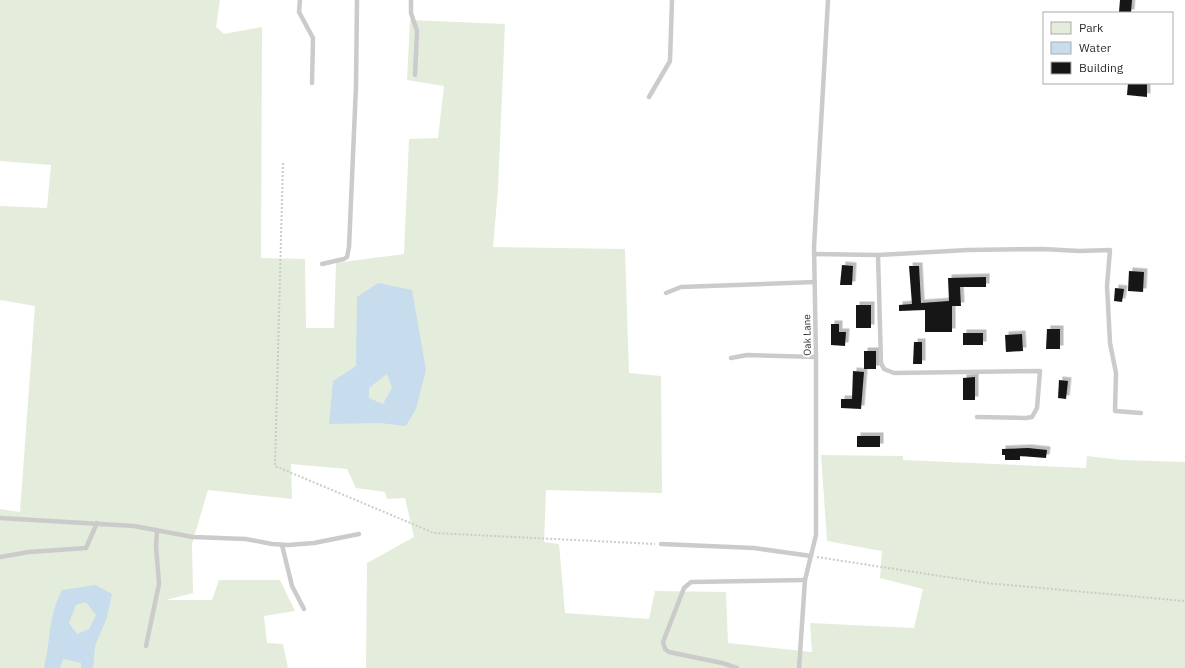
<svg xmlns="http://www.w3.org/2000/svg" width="1185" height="668" font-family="'IBM Plex Sans',sans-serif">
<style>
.green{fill:#e4ecdb}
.water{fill:#c7dded;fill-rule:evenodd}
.building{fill:#151515;filter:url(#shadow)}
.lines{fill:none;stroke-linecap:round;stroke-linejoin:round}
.path{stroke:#cbcbcb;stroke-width:2;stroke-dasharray:2 2;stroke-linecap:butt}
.lane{stroke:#cbcbcb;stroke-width:4.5}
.labels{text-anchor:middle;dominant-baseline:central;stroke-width:4;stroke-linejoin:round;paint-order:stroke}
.street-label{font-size:10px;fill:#2e2e2e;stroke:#fff}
</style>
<defs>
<filter id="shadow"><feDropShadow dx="3.5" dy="-3.5" stdDeviation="0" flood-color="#0004"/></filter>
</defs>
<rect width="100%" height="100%" fill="#fff"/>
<!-- green -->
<polygon class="green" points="0,0 220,0 216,27 224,34 262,27 261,258 305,259 306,328 334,328 336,263 404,254 409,139 438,138 444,86 407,80 410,20 505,24 498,189 493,247 625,249 629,373 661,376 662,493 546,490 544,542 559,544 565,613 649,619 655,591 726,592 728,643 812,652 810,623 914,628 923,589 880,578 882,551 827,541 821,455 903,456 903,460 1086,468 1087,456 1121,460 1185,462 1185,668 366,668 367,563 414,537 405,498 387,499 385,492 356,488 347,469 291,464 292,499 208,490 192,544 193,593 166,600 212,600 219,580 280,580 295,611 264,616 267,643 283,644 288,668 0,668 0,509 20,512 35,306 0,300 0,206 47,208 51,165 0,161"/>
<!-- water -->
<g class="water">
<path d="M378,283l34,7 14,80 -10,39 -10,17 -26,-3 -51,1 4,-43 23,-15 1,-69zM387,374l5,14 -9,16 -14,-6v-10z"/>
<path d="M95,585l17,9 -5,23 -12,29 -2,22h-12v-5l-18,-4 -3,9h-16c7,-29 4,-51 18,-78zM86,602l10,13 -7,14 -12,5 -8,-11 7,-18z"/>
</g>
<!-- building -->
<g class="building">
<polygon points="1120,0 1132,0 1131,13 1119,12"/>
<polygon points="1128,83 1147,84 1147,97 1127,95"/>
<polygon points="842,265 853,266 852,285 840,285"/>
<polygon points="909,266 919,266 921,303 949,301 948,278 986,277 986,287 960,287 961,306 952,306 952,332 925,332 925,310 899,311 899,305 912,304"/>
<polygon points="1129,271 1144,272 1143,292 1128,291"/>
<polygon points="1115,288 1124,289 1122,302 1114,301"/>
<rect x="856" y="305" width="15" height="23"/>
<polygon points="831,324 839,324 839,332 846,332 845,346 831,345"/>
<polygon points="1047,329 1060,329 1060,349 1046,349"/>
<rect x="963" y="333" width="20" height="12"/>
<polygon points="1022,334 1023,351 1006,352 1005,335"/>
<polygon points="914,342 922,342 922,364 913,364"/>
<rect x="864" y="351" width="12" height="18"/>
<polygon points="853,371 864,372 861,409 841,408 841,399 852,399"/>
<polygon points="975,377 975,400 963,400 963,378"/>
<polygon points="1059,380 1068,381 1066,399 1058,398"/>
<rect x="857" y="436" width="23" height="11"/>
<polygon points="1028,448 1047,450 1046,458 1020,456 1020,460 1005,460 1005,455 1002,455 1002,449"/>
</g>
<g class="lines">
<!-- path -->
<g class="path">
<polyline points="283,163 275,466 434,533 655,544"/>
<polyline points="817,557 986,583 1185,601"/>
</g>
<!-- lane -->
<g class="lane">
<polyline points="300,0 299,12 313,38 312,83"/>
<polyline points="411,0 411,13 417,31 415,75"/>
<polyline points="649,97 670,61 672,0"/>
<polyline points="814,254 878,255 968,250 1043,249 1079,251 1110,250 1107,286 1110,343 1116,373 1115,411 1141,413"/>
<polyline points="878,255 881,363 884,369 894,373 1040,371 1037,408 1032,417 1026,418 977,417"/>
<polyline points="322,264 344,259 347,257 349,247 356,86 357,0"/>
<polyline points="666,293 681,287 815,282"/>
<polyline points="731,358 747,355 816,357"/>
<polyline points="0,518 134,526 193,537 246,539 272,544 288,545 314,543 359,534"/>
<polyline points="661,544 754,548 811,556"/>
<polyline points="282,545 292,586 304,609"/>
<polyline points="0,557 29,552 86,548 97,523"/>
<polyline points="146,646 159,584 156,546 157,531"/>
<polyline points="737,668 722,663 669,652 665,649 663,642 684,588 691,582 805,580"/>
<polyline points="799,668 805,580 816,535 816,357 814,247 828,0"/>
</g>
</g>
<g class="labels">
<!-- street labels -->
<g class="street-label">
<text transform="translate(807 335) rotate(-91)">Oak Lane</text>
</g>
</g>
<!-- legend -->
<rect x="1043" y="12" width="130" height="72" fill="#ffffff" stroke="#ababab"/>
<rect x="1051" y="22" width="20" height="12" fill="#e4ecdb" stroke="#ababab"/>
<text x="1079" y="32" font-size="12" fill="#2e2e2e">Park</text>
<rect x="1051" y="42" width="20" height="12" fill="#c7dded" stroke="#ababab"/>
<text x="1079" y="52" font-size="12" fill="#2e2e2e">Water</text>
<rect x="1051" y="62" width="20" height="12" fill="#151515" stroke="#ababab"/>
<text x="1079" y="72" font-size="12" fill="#2e2e2e">Building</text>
</svg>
